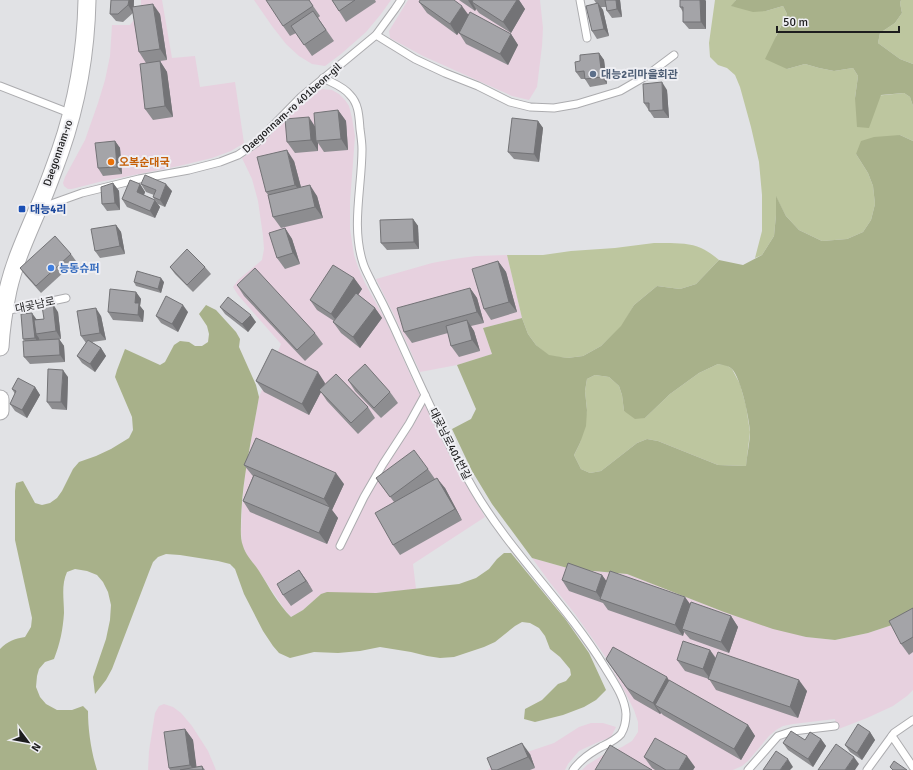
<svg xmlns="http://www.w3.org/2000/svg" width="913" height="770" font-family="Signika,'Noto Sans KR',sans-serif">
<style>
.industrial{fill:#e7d1df}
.green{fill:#bdc69f}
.forest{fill:#a8b18a;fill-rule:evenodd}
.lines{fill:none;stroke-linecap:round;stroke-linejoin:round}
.service-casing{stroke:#acacaf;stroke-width:9}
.tertiary-casing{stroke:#acacaf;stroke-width:19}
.service{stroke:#fff;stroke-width:7}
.tertiary{stroke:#fff;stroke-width:17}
.wall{fill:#8d8d90}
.shaded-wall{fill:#737376}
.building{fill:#a4a4a8;stroke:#737376}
.service-dot{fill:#5c6f8a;stroke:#efeff3;stroke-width:1.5}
.food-dot{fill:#e8710a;stroke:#efeff3;stroke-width:1.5}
.transit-dot{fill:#1a4fb4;stroke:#efeff3;stroke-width:1.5}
.shop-dot{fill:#3f7fe0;stroke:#efeff3;stroke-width:1.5}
.labels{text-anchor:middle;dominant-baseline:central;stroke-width:4;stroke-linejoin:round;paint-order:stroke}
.service-label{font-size:11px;font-weight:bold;fill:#4e5e75;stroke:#efeff3;text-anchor:start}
.street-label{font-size:11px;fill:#1d1d1e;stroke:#efeff3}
.food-label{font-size:11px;font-weight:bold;fill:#c56008;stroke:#efeff3;text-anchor:start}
.transit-label{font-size:11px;font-weight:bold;fill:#164399;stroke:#efeff3;text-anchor:start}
.shop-label{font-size:11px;font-weight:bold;fill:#366cbe;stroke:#efeff3;text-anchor:start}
</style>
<rect width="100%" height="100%" fill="#e1e2e5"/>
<!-- industrial -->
<g class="industrial">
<polygon points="141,0 162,0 172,58 195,56 200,87 235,82 244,143 231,151 212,158 179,166 99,182 72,189 68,189 64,186 63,183 65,177 85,140 98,103 105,80 110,56 112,25 130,25 141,11"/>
<polygon points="254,0 391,0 381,14 366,32 341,54 325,66 312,64 299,56 286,44 272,26"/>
<polygon points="408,0 540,0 543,28 542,46 537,87 529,100 512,96 423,56 390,38 389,31"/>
<polygon points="322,89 332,90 339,94 345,100 349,106 352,118 355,136 350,202 350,229 354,255 358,267 365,283 387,323 416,387 454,464 485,517 413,564 416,589 376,593 321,594 303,610 291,617 285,610 258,570 247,555 242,545 241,532 242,507 245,474 259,397 281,344 238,295 233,287 238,280 262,260 264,249 263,236 258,201 252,179 242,158 261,144 300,103 313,92"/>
<polygon points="507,255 522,318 483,328 492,354 457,365 420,372 394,315 376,279 432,263 454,259 476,256"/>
<polygon points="532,558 571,569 627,574 724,612 806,637 835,640 868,633 913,618 913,690 907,696 893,706 867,718 836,730 835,719 793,724 783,726 776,730 769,736 748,761 742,766 733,770 582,770 587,765 603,755 622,747 632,741 638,732 638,722 634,710 626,694 607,659 575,614 551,584"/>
<polygon points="164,704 173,707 181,713 192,726 208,751 216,770 148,770 149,751 155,713 159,706"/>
<polygon points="591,723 603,723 616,727 611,737 596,743 579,751 568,764 565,770 488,770 491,767 501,761 554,743 579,727"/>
</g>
<!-- green -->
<g class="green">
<polygon points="715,0 736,0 732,6 766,11 783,6 787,14 776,36 787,69 805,64 819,68 834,71 853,68 858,76 855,98 904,93 910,97 913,106 913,141 900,135 856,154 868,173 873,186 875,204 871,220 863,232 847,239 822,241 799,230 786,216 776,197 776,215 774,236 762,255 755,258 762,231 762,195 759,162 751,127 740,87 735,75 727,68 718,65 710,57 709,43"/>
<polygon points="901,0 913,0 913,64 900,59 878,43 880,33 895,23 902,13 900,3"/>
<path d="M654,243c15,0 34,-1 47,5 7,3 13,8 18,12l-23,24 -16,5 -23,-3 -23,19 -12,21 -21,20 -18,10 -16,2 -18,-2 -13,-11 -8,-11 -6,-16 -15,-63h36l28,-4 44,-3z"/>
<polygon points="718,364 726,365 732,369 740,384 746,406 750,432 746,466 718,465 658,441 647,439 637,443 601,471 590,473 581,469 574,455 580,443 587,410 585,391 587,379 595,375 609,377 619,386 622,395 624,411 645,418 670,394 699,373"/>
</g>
<!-- forest -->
<g class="forest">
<polygon points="736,0 901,0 900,3 902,13 895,23 880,33 878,43 900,59 913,64 913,106 910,97 904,93 881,95 869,128 857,127 855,98 858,76 853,68 834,71 819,68 805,64 787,69 765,59 787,14 783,6 766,11 753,12 731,6"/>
<path d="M900,135l13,6v477l-45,15 -33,7 -29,-3 -33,-8 -49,-17 -97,-38 -56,-5 -39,-11 -40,-54 -20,-33 -20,-42 19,-10 5,-10 -19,-44 35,-11 -9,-26 39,-10 6,16 8,11 13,10 18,3 16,-2 18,-10 20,-20 13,-21 23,-19 23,3 16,-5 23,-24 24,5 19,-10 12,-19 2,-21v-19l10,20 13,14 23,11 25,-2 16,-7 8,-12 4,-16 -2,-18 -5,-13 -12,-19 5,-13 13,-4zM718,364c4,1 10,1 14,5 9,9 17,49 18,62 0,12 -3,23 -4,35l-28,-1 -60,-24 -11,-2 -10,4 -36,28 -11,2 -9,-4 -7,-14 6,-12 6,-17 1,-16 -2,-19 2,-12 8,-4 14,2 10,9 3,9 2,16 11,8 10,-1 25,-24 29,-21z"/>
<path d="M206,305l10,5 20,22 4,7 -1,8 17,38 3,12c-7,41 -17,82 -18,124 0,8 -1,17 2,25 3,10 11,17 16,25 10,16 19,33 32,46l12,-7 18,-16 6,-2 49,1 83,-9 17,-6 13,-9 8,-10 7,-6h7l55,67 23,33 17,37 -10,10 -12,7 -21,8 -28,7 -11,-3 1,-10 17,-9 16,-16 8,-3 5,-6 -1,-6 -10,-12 -10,-8 -5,-13 -6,-8 -9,-5 -8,-1 -7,4 -20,16 -11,5 -30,10 -14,1 -13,-2 -16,-4 -31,-5 -20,4 -22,2 -24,-1 -24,6 -11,-5 -6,-7 -10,-15 -19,-37 -9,-25 -5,-5 -12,-3 -38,-6 -14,-1 -8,3 -5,5 -4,10 -37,97 -6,11 -11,14 -2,-17 13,-38 4,-19 1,-15 -3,-13 -5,-10 -6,-7 -10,-4 -12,-2 -8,3c-6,13 -3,27 -3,41 -1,16 -4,31 -10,46l-9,3 -6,7 -2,7 -1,11 4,10 6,7 11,6h15l11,-4 5,5c0,19 3,40 9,59h-97v-121c8,-8 14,-10 25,-12l6,-10 1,-9 -17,-78v-49l1,-8 7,-2 12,22 7,2 8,-2 7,-5 5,-7 11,-22 6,-7 17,-6 15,-7 18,-11 4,-8 -1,-13 -17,-40 2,-7 8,-21 35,16 5,-3 9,-17 6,-4 9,1 6,4h7l6,-4 1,-8 -2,-8 -8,-12z"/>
</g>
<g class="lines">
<!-- service casing -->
<g class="service-casing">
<g id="service">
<polyline points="580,0 587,38"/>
<polyline points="376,35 415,59 445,73 478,86 510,102 530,107 554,108 577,104 620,91 646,76 674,55"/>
<path d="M323,78c9,5 20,8 27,17 9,9 9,22 10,34 1,7 2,14 2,20 0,38 -11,77 1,114 2,7 7,15 10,22 7,13 14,27 20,40 25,55 50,112 81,165 37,63 92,114 130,176 9,15 21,31 22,48 0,6 -2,15 -5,20 -5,6 -14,10 -20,13 -11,6 -21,13 -28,23"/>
<polyline points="0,86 72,114"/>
<polyline points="40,208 82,193 139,179 189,170 220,162 238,155 256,143 301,97 376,35 395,9 401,0"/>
<polyline points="5,311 66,298"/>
<polyline points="340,546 364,497 383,464 409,424 425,395"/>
<polyline points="892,736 913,767"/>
<polyline points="748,770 778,736 793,731 835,726"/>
<polyline points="867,770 894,733 913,720"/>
</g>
</g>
<!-- tertiary casing -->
<g class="tertiary-casing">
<g id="tertiary">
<path d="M0,347c1,-19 4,-38 8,-57 6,-27 18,-53 29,-79 9,-19 16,-40 23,-59 17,-49 26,-101 27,-152"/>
<polyline points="0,399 0,411"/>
</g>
</g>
<!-- service -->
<use href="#service" class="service"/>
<!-- tertiary -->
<use href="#tertiary" class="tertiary"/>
</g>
<!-- wall -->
<g class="wall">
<polygon points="111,0 134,0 134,7 160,14 167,60 160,61 167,72 173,117 153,120 145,109 146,63 139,52 133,13 123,22 116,21 110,14"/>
<polygon points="309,0 320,16 318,18 334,41 312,56 296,33 290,36 283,26"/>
<polygon points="332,0 375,0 376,2 346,22"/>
<polygon points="459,0 519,0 525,9 511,33 479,13 476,9 475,11"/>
<polygon points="594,0 620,0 622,17 612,18 607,11 606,7 601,7 603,10 609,36 597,39 592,31 596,3"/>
<polygon points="680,0 705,0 706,1 706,29 689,29 683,22 683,12 680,7"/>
<polygon points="419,2 468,14 511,34 518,45 508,65 466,44 459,33 459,32 457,35 427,13"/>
<polygon points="599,53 604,60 607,84 590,87 585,79 581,79 576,72 580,61"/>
<polygon points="667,90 669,118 654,118 644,103"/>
<polygon points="338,110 346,121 348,150 324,152 318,143 318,151 295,153 287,142 315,126"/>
<polygon points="538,121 543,128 539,162 514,159 508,152"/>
<polygon points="115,141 120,148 122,174 103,176 98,168"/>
<polygon points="294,161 301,187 317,196 323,218 281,228 273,217 268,195 266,192"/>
<polygon points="113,183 119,191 120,210 107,211 102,204"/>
<polygon points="140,184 145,192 144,195 155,200 160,207 155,218 127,207 122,199"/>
<polygon points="141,184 172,191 165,207 158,204 153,197 154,195 146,192"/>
<polygon points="413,219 418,226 419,249 387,250 381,243"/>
<polygon points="116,225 121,232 125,254 100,258 95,251"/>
<polygon points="285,228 292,239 300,264 285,269 277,258"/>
<polygon points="71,254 76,261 41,293 25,275 20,268"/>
<polygon points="498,261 506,272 517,312 491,320 484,309"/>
<polygon points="170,267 205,267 211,274 193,292 175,274"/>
<polygon points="354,278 362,289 358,295 375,308 382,318 360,348 341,333 333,322 334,321 317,310 310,300"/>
<polygon points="134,282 164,282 161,293 136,286"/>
<polygon points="237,285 315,333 323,344 305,361 244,296"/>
<polygon points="470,288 477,298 484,323 471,326 474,331 480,351 459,357 451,346 448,333 412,343 404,332"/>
<polygon points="136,292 141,299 140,306 144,311 143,322 113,320 108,312"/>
<polygon points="220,307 256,322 248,332 225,314"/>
<polygon points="58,312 61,339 59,339 64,346 65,362 30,364 24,357 25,341 23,339 36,319 44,319"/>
<polygon points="188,312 178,332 161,323 156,316"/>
<polygon points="101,316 106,340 92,342 101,348 106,356 95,372 82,363 77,356 86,343 81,336"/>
<polygon points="68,377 67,410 52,409 47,402"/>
<polygon points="348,380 390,392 398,403 381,418 355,391"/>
<polygon points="256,381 325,383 324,386 368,407 375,418 358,434 327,401 321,392 309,415 264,392"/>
<polygon points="35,387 40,395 27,418 15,411 10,404 15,394 12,389"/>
<polygon points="244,465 344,484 332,510 338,518 327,544 250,512 243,501 253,476 252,475"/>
<polygon points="428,469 435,479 445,488 462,520 400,555 393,545 394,502 376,478"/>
<polygon points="299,570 313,591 291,606 283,595"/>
<polygon points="602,575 606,581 731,616 738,627 729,653 690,639 684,632 683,636 608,610 603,603 569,591 562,580"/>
<polygon points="913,608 913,652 909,655 901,644"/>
<polygon points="710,650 716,658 807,691 798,718 716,690 709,679 685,671 677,660"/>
<polygon points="606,659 669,681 748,725 755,736 741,760 663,715 661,713 660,714 634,699"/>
<polygon points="185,729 193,740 196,767 202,766 205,770 170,770 169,768"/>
<polygon points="870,732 875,740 862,760 850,752 845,745"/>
<polygon points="821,739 826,746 813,767 788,750 783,743 805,740"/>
<polygon points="530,754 535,768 530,770 492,770"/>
<polygon points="644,757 695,767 693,770 655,770 652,768"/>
</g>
<!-- shaded-wall -->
<g class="shaded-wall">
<polygon points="129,0 134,0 133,13 128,5"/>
<polygon points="468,0 482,0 472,2 476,9 475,11"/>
<polygon points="517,0 519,0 525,9 511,33 503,22"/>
<polygon points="616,0 620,0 622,17 617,9"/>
<polygon points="700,0 705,0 706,1 706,29 701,22"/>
<polygon points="598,3 603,10 609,36 604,29"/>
<polygon points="153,4 160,14 167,60 160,49"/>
<polygon points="462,6 470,17 457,35 450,24"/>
<polygon points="511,34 518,45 508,65 500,54"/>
<polygon points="599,53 604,60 607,84 602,77"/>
<polygon points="160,61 167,72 173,117 165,106"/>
<polygon points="662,82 667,90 669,118 663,110"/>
<polygon points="338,110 346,121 348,150 341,139"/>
<polygon points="309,117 316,128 316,141 318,143 318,151 311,140"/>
<polygon points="538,121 543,128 539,162 534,154"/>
<polygon points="115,141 120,148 122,174 117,167"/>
<polygon points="287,150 294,161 303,195 295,185"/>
<polygon points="113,183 119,191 120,210 115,203"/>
<polygon points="140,184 145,192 142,200 137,192"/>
<polygon points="166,184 172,191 165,207 160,200"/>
<polygon points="310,185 317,196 323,218 315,207"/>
<polygon points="155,200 160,207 155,218 150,211"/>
<polygon points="413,219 418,226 419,249 414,242"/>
<polygon points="116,225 121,232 125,254 120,246"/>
<polygon points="285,228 292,239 300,264 293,253"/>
<polygon points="498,261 506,272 517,312 509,302"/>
<polygon points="161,278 164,282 161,293 158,289"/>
<polygon points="354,278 362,289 339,324 331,314"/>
<polygon points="470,288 477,298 484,323 477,312"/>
<polygon points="136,292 141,299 140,306 144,311 143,322 138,315 135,303"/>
<polygon points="53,304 58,312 61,339 56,331"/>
<polygon points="183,305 188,312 178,332 172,324"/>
<polygon points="96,308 101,316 106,340 100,333"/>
<polygon points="375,308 382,318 360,348 353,337"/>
<polygon points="32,313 37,320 36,334 39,338 40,345 35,338"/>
<polygon points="251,315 256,322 248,332 242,324"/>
<polygon points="467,320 474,331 480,351 472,340"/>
<polygon points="59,339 64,346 65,362 60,355"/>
<polygon points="101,348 106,356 95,372 90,364"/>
<polygon points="63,370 68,377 67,410 61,402"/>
<polygon points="318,372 325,383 321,392 319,390 321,392 309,415 302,404"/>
<polygon points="35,387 40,395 27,418 22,410"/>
<polygon points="336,473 344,484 332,510 338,518 327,544 319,533 330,508 324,499"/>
<polygon points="437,478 445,488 462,520 455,509"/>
<polygon points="299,570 307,581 313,591 306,581"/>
<polygon points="602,575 610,586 601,599 596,592"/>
<polygon points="685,597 693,608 682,629 684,632 683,636 675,625"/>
<polygon points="731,616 738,627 729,653 721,642"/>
<polygon points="710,650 717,661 711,680 703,669"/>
<polygon points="667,677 674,688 655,705 661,713 660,714 653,703"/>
<polygon points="799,680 807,691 798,718 790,707"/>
<polygon points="748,725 755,736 741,760 734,749"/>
<polygon points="185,729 193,740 197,770 194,770 190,765"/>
<polygon points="870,732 875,740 862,760 857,753"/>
<polygon points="821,739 826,746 813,767 808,759"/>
<polygon points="522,743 530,754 535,768 528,757"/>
<polygon points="687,756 695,767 693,770 679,770"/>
<polygon points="854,757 859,764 855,770 845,770"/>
<polygon points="788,759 793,767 790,770 780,770"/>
</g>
<!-- building -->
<g class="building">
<polygon points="111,0 129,0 128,5 118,14 110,14"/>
<polygon points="266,0 309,0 313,6 283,26"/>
<polygon points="332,0 355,0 339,11"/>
<polygon points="420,0 454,0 462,6 450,24 419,2"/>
<polygon points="473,0 517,0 503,22 472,2"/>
<polygon points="605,0 616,0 617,9 607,11"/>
<polygon points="680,0 700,0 701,22 683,22 683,7 680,7"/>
<polygon points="598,3 604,29 592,31 586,6"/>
<polygon points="153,4 160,49 139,52 132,7"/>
<polygon points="313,11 326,30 304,45 291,26"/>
<polygon points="470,12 511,34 500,54 459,33"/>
<polygon points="599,53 602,77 585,79 584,71 576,72 575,62 580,61 580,55"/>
<polygon points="160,61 165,106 145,109 140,64"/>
<polygon points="662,82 663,110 649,111 649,103 644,103 643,84"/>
<polygon points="338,110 341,139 316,141 314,113"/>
<polygon points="309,117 311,140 287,142 285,119"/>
<polygon points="512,118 538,121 534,154 508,152"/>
<polygon points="115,141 117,167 98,168 95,143"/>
<polygon points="287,150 295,185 266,192 257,157"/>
<polygon points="145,175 166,184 160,200 153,197 156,190 141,184"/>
<polygon points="130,180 140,184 137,192 155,200 150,211 122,199"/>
<polygon points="113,183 115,203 102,204 101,187"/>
<polygon points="310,185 315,207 273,217 268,195"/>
<polygon points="413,219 414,242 381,243 380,220"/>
<polygon points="116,225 120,246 95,251 91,229"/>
<polygon points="285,228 293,253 277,258 269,233"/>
<polygon points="55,236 71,254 36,286 20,268"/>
<polygon points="187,249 205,267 187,285 170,267"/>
<polygon points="498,261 509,302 484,309 472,269"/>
<polygon points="333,265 354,278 331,314 310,300"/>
<polygon points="255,268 315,333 297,350 237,285"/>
<polygon points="137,271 161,278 158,289 134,282"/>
<polygon points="470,288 477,312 404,332 397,308"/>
<polygon points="110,289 136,292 135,303 139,303 138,315 108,312"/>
<polygon points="356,293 375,308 353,337 333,322"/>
<polygon points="166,296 183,305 172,324 156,316"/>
<polygon points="228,297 251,315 242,324 220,307"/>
<polygon points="53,304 56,331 36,334 34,320 44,319 42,306"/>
<polygon points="96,308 100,333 81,336 77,311"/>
<polygon points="32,313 35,338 23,339 21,314"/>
<polygon points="467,320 472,340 451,346 446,326"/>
<polygon points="59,339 60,355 24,357 23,341"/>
<polygon points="88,340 101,348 90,364 77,356"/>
<polygon points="272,349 318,372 302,404 256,381"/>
<polygon points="365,364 390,392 374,408 348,380"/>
<polygon points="48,369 63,370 61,402 47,402"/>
<polygon points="336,374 368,407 351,423 319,390"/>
<polygon points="18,378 35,387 22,410 10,404 16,391 12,389"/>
<polygon points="256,438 336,473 324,499 244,465"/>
<polygon points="414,450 428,469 390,497 376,478"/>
<polygon points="254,475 330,507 319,533 243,501"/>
<polygon points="437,478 455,509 393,545 375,513"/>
<polygon points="568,563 602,575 596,592 562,580"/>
<polygon points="299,570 306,581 283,595 277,584"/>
<polygon points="610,571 685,597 675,625 600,599"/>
<polygon points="691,602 731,616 721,642 682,629"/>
<polygon points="913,608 913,637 901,644 889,621"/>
<polygon points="683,641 710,650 703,669 677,660"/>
<polygon points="613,647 667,677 653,703 627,688 606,659"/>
<polygon points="718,652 799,680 790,707 708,679"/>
<polygon points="669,680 748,725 734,749 655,705"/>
<polygon points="858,724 870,732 857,753 845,745"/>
<polygon points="185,729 190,765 169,768 164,732"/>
<polygon points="791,731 805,740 810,732 821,739 808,759 783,743"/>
<polygon points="655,738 687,756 679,770 666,770 644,757"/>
<polygon points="522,743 528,757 497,770 492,770 487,758"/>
<polygon points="836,744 854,757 845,770 818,770"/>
<polygon points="610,745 652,770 595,770"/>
<polygon points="776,751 788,759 780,770 763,770"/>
<polygon points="894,761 907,770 893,770 890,767"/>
<polygon points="202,766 203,770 180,770"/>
</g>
<!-- markers -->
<circle class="service-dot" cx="593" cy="74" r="4"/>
<circle class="food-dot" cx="111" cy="162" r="4"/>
<rect class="transit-dot" x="18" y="205" width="8" height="8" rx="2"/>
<circle class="shop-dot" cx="51" cy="268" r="4"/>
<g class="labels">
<!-- service labels -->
<g class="service-label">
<text x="601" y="74">대능2리마을회관</text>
</g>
<!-- street labels -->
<g class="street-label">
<text transform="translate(292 108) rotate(-42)">Daegonnam-ro 401beon-gil</text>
<text transform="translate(58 153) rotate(-71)">Daegonnam-ro</text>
<text transform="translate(35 305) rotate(-12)">대곶남로</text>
<text transform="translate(450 444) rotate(63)">대곶남로401번길</text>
</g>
<!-- food labels -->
<g class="food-label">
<text x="119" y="162">오복순대국</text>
</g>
<!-- transit labels -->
<g class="transit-label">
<text x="30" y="209">대능4리</text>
</g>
<!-- shop labels -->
<g class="shop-label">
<text x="59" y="268">능동슈퍼</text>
</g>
</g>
<!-- north arrow -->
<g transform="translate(28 742) rotate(122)" stroke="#efeff3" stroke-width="3" paint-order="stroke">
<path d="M0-3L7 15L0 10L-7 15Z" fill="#1d1d1e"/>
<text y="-6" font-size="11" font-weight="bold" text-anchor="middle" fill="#1d1d1e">N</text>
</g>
<!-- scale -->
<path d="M777 26v6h122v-6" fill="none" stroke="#1d1d1e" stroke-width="2"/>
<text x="783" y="26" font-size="12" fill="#1d1d1e" stroke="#efeff3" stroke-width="3" paint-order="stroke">50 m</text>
</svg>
